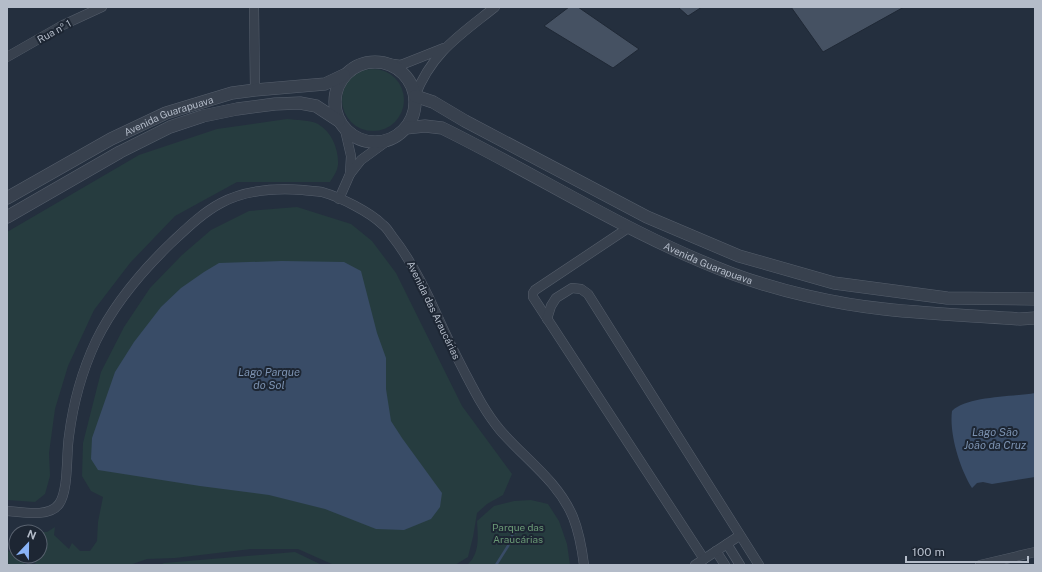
<svg xmlns="http://www.w3.org/2000/svg" width="1042" height="572" font-family="'Public Sans',sans-serif">
<style>
.green{fill:#263c3f}
.water{fill:#394c67}
.lines{fill:none;stroke-linecap:round;stroke-linejoin:round}
.stream{stroke:#394c67;stroke-width:2.5}
.building{fill:#455162;stroke:#1f2835}
.minor-casing{stroke:#565f6c;stroke-width:10}
.tertiary-casing{stroke:#565f6c;stroke-width:13}
.minor{stroke:#38414e;stroke-width:9}
.tertiary{stroke:#38414e;stroke-width:12}
.labels{text-anchor:middle;dominant-baseline:central;stroke-width:4;stroke-linejoin:round;paint-order:stroke}
.street-label{font-size:10px;fill:#b4bcc9;stroke:#1d2633}
.park-label{font-size:10px;fill:#6b9a76;stroke:#1d2633}
.water-label{font-size:11px;font-style:italic;fill:#7c92b1;stroke:#1d2633}
</style>
<rect width="100%" height="100%" fill="#242f3e"/>
<!-- green -->
<g class="green">
<circle cx="373" cy="100" r="31"/>
<path d="M287,119c8,1 25,1 31,5 14,8 21,26 20,41 -1,7 -5,12 -8,17h-93l-62,34 -45,47 -36,47 -26,56 -13,43 -6,44 1,23 -5,18 -10,8 -28,-2v-268l132,-77 78,-26z"/>
<polygon points="297,207 351,224 372,241 396,273 462,406 512,474 503,495 487,504 477,513 473,537 468,557 455,565 334,565 298,549 251,549 175,558 147,559 130,565 36,565 32,556 40,556 40,532 47,532 55,527 54,535 69,549 72,543 80,551 90,551 97,541 98,522 103,497 91,491 82,476 83,443 101,372 124,327 150,288 182,255 211,230 249,211"/>
<path d="M531,500l17,4 11,17 8,23 3,21h-103c13,-11 11,-28 10,-44l17,-15 20,-5z"/>
<polygon points="7,551 16,553 16,556 23,556 25,565 7,565"/>
<polygon points="295,552 322,565 160,565 164,563"/>
</g>
<!-- water -->
<g class="water">
<polygon points="282,261 344,262 361,271 377,333 386,358 386,389 391,421 402,438 442,493 440,507 431,519 404,530 376,529 325,509 269,495 200,486 98,470 91,459 92,438 115,372 134,342 161,307 181,288 204,272 219,263"/>
<path d="M1035,393v84l-43,7 -9,-2 -6,1 -5,5c-12,-19 -23,-54 -20,-77 15,-15 61,-14 83,-18z"/>
</g>
<g class="lines">
<!-- stream -->
<polyline class="stream" points="496,565 508,546 513,533 528,528"/>
</g>
<!-- building -->
<g class="building">
<polygon points="569,7 578,7 639,49 613,68 544,26"/>
<polygon points="678,7 702,7 688,16"/>
<polygon points="791,7 904,7 823,52"/>
</g>
<g class="lines">
<!-- minor casing -->
<g class="minor-casing">
<g id="minor">
<polyline points="254,7 255,90"/>
<polyline points="7,57 63,25 102,7"/>
<polyline points="386,63 401,65 444,48"/>
<path d="M415,96c17,-44 45,-61 80,-89"/>
<polyline points="345,130 351,156 350,174"/>
<polyline points="339,199 350,174 361,160 387,141"/>
<polyline points="628,228 535,290 533,293 533,297 704,559"/>
<polyline points="547,319 551,306 556,298 572,288 581,289 588,294 759,565"/>
<path d="M7,511c15,1 42,7 52,-7 10,-14 7,-50 10,-68 4,-32 13,-65 27,-95 18,-37 45,-69 75,-98 15,-14 31,-30 50,-40 24,-13 55,-15 82,-13 6,1 13,1 19,2 18,5 48,20 61,33 4,3 6,7 9,11 19,24 32,50 44,77 9,20 18,39 28,58 11,21 21,41 36,59 25,29 58,51 73,87 6,15 9,32 11,48"/>
<polyline points="727,544 740,565"/>
<polyline points="716,551 725,565"/>
<polyline points="695,565 739,536"/>
<polyline points="980,565 1035,552"/>
</g>
</g>
<!-- tertiary casing -->
<g class="tertiary-casing">
<g id="tertiary">
<circle cx="375" cy="102" r="40"/>
<polyline points="415,96 433,102 465,121 647,217 739,256 834,283 947,298 1035,299"/>
<path id="s1" d="M406,128l19,-2 17,2c98,48 189,108 291,146 46,17 103,30 151,35 45,5 91,7 136,10l15,-1"/>
<path id="s2" d="M7,198l104,-59 55,-26 66,-20 23,-3 70,-6 19,-9"/>
<polyline points="7,217 120,152 170,127 203,116 237,109 275,104 300,103 316,106 339,121"/>
</g>
</g>
<!-- minor -->
<use href="#minor" class="minor"/>
<!-- tertiary -->
<use href="#tertiary" class="tertiary"/>
</g>
<g class="labels">
<!-- street labels -->
<g class="street-label">
<text transform="translate(54 31) rotate(-29)">Rua nº 1</text>
<text stroke="none"><textPath href="#s2" startOffset="182">Avenida Guarapuava</textPath></text>
<text stroke="none"><textPath href="#s1" startOffset="335">Avenida Guarapuava</textPath></text>
<text transform="translate(434 310) rotate(64)">Avenida das Araucárias</text>
</g>
<!-- park labels -->
<g class="park-label">
<text x="518" y="527">Parque das<tspan x="518" dy="12">Araucárias</tspan></text>
</g>
<!-- water labels -->
<g class="water-label">
<text x="269" y="372">Lago Parque<tspan x="269" dy="13">do Sol</tspan></text>
<text x="995" y="432">Lago São<tspan x="995" dy="13">João da Cruz</tspan></text>
</g>
</g>
<!-- border -->
<rect width="1042" height="572" fill="none" stroke="#b4bcc9" stroke-width="16"/>
<!-- north arrow -->
<g transform="translate(28 544) rotate(22)"><circle r="19" fill="#1d2633" stroke="#59626f"/>
<path d="M0-3L7 15L0 10L-7 15Z" fill="#8ab4f8"/>
<text y="-6" font-size="11" font-weight="bold" text-anchor="middle" fill="#b4bcc9">N</text>
</g>
<!-- scale -->
<path d="M906 556v6h122v-6" fill="none" stroke="#b4bcc9" stroke-width="2"/>
<text x="912" y="556" font-size="12" fill="#b4bcc9" stroke="#1d2633" stroke-width="3" paint-order="stroke">100 m</text>
</svg>
